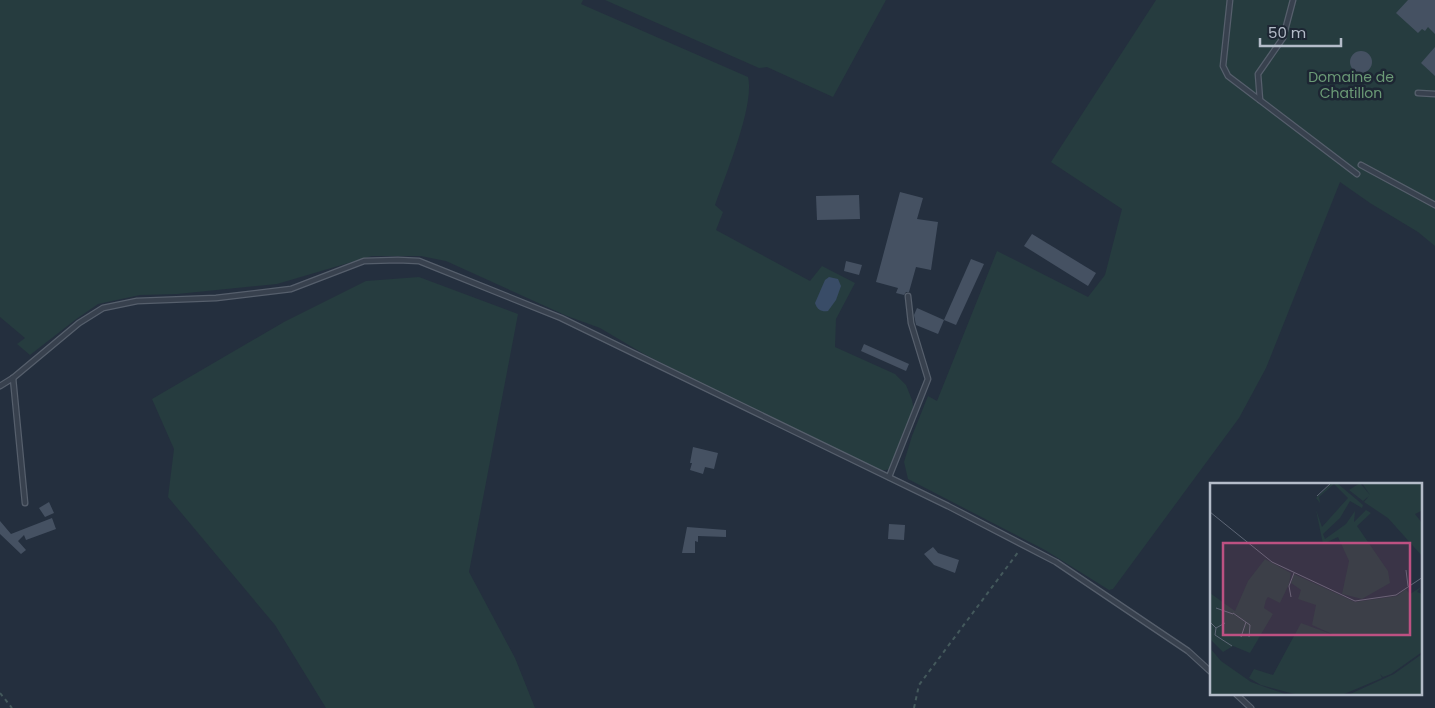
<svg xmlns="http://www.w3.org/2000/svg" width="1435" height="708" font-family="Poppins,sans-serif">
<style>
.green{fill:#263c3f}
.water{fill:#394c67}
.building{fill:#455162}
.lines{fill:none;stroke-linecap:round;stroke-linejoin:round}
.service-casing{stroke:#565f6c;stroke-width:7}
.path{stroke:#44595c;stroke-width:2;stroke-dasharray:4 4;stroke-linecap:butt}
.service{stroke:#38414e;stroke-width:4.5}
.labels{text-anchor:middle;dominant-baseline:central;stroke-width:5;stroke-linejoin:round;paint-order:stroke}
.park-label{font-size:14px;fill:#6b9a76;stroke:#1d2633}
.inset-road{fill:none;stroke:#5e6776;stroke-width:1}
.view{fill:#bd5182;fill-opacity:0.15;stroke:#bd5182;stroke-width:2.5}
.inset-edge{fill:none;stroke:#b4bcc9;stroke-width:2.5}
</style>
<rect width="100%" height="100%" fill="#242f3e"/>
<!-- green -->
<g class="green">
<path d="M0,0h583l-2,4 167,73c7,28 -23,99 -33,128l8,7 -7,18 94,51 12,-15 33,17 -19,36 -1,28 60,27 11,11 6,15 2,11 -23,57 -5,2h-7l-133,-64 -102,-52 -44,-26 -33,-12 -121,-55 -25,-5h-49l-95,28 -100,10 -37,1 -42,9 -23,16 -45,35 -13,-11 8,-6 -25,-21z"/>
<polygon points="605,0 886,0 833,97 767,67 759,68"/>
<polygon points="1156,0 1435,0 1435,246 1418,232 1370,203 1340,182 1266,368 1239,418 1113,589 1109,590 1045,550 908,479 904,462 912,436 928,396 937,401 997,251 1088,297 1105,275 1122,209 1051,162"/>
<polygon points="419,277 518,314 469,572 515,658 535,708 326,708 275,625 168,497 174,449 152,399 284,322 366,281"/>
</g>
<!-- water -->
<path class="water" d="M829,277l9,2 3,7 -5,14 -8,11c-6,1 -11,-1 -13,-8l10,-23z"/>
<!-- building -->
<g class="building">
<polygon points="1408,0 1435,0 1435,34 1428,27 1425,31 1422,29 1418,33 1396,13"/>
<polygon points="1435,47 1435,76 1421,63"/>
<circle cx="1361" cy="62" r="11"/>
<polygon points="900,192 923,198 917,219 938,222 931,270 916,267 909,292 906,292 904,295 896,293 898,288 876,282"/>
<polygon points="859,195 860,219 817,220 816,196"/>
<polygon points="1032,234 1096,273 1088,286 1024,246"/>
<polygon points="971,259 984,264 956,325 944,320"/>
<polygon points="846,261 862,265 859,275 844,271"/>
<polygon points="917,308 944,320 938,334 916,325 914,315"/>
<polygon points="864,344 909,364 906,371 861,351"/>
<polygon points="693,447 718,453 714,469 705,467 703,474 690,470 692,463 690,463"/>
<polygon points="49,502 54,513 45,517 39,508"/>
<polygon points="52,518 56,529 26,540 24,535 18,541 26,550 21,554 0,534 0,521 11,534"/>
<polygon points="889,524 905,525 904,540 888,539"/>
<polygon points="687,527 726,530 726,537 698,536 698,542 695,541 695,553 682,553"/>
<polygon points="933,547 938,553 959,560 955,573 934,565 924,554"/>
</g>
<g class="lines">
<!-- service casing -->
<g class="service-casing">
<g id="service">
<polyline points="1230,0 1223,66 1228,76 1357,174"/>
<polyline points="1418,93 1435,94"/>
<polyline points="1260,100 1258,74 1283,38 1293,0"/>
<polyline points="1361,165 1435,205"/>
<polyline points="13,378 25,503"/>
<polyline points="0,386 13,378 79,323 103,308 137,301 216,298 291,289 364,261 398,260 419,261 561,318 948,506 1056,562 1188,651 1211,672"/>
<polyline points="889,477 928,379 911,323 908,296"/>
<polyline points="1236,694 1251,708"/>
</g>
</g>
<!-- path -->
<g class="path">
<polyline points="0,693 12,708"/>
<polyline points="914,708 919,685 1019,551"/>
</g>
<!-- service -->
<use href="#service" class="service"/>
</g>
<g class="labels">
<!-- park labels -->
<g class="park-label">
<text x="1351" y="77">Domaine de<tspan x="1351" dy="16">Chatillon</tspan></text>
</g>
</g>
<!-- overview -->
<g transform="translate(1210 483)">
<rect width="212" height="212" fill="#242f3e"/>
<path d="M122,0h5l26,22 -1,3 -12,-7 -10,17 -17,16 2,5 21,-15 9,-13 -1,11 12,-12 5,3 -14,13 31,45 2,12 -28,16 -20,-5 7,-33 -11,-24 -15,7 -7,-34 6,17 26,-29 -14,-14 -15,13 1,6 -4,-5zM150,0l10,12 -8,-12h60v31l-1,-3 -6,3 7,9v33l-34,-38 -24,-16 5,-6 -6,5 -14,-11zM55,76l26,14 -2,11 -9,19 -12,-6 -2,3 -2,8 9,6 -23,39 -17,-7 -10,6 -13,-13v-46l25,18 13,-30zM84,91l61,28 42,-6 9,-7 4,5 11,-7 -4,5 5,2v58l-31,22 -8,3 -3,-3 2,4 -40,17h-44l-37,-10 -12,-7 5,-9 19,6 28,-52 33,12 -22,-10 4,-20 -18,-6 3,-9 -10,-7zM0,165l11,13 30,21 37,13h-78zM212,171v41h-74l46,-21z" fill="#263c3f"/>
<path class="inset-road" d="M107,13l14,-13M0,29l62,50 83,39 41,-6 27,-18M196,87l2,16M81,114l-2,-11 5,-13M6,125l17,6M23,130l17,12 -1,12M0,139l6,6 9,-5M6,145l-1,7 17,11M31,154l5,-15"/>
<path class="view" d="M13,60h187v92h-187z"/>
<rect width="212" height="212" class="inset-edge"/>
</g>
<!-- scale -->
<path d="M1260 38v8h81v-8" fill="none" stroke="#b4bcc9" stroke-width="2.5"/>
<text x="1268" y="38" font-size="15" fill="#b4bcc9" stroke="#1d2633" stroke-width="4" paint-order="stroke">50 m</text>
</svg>
